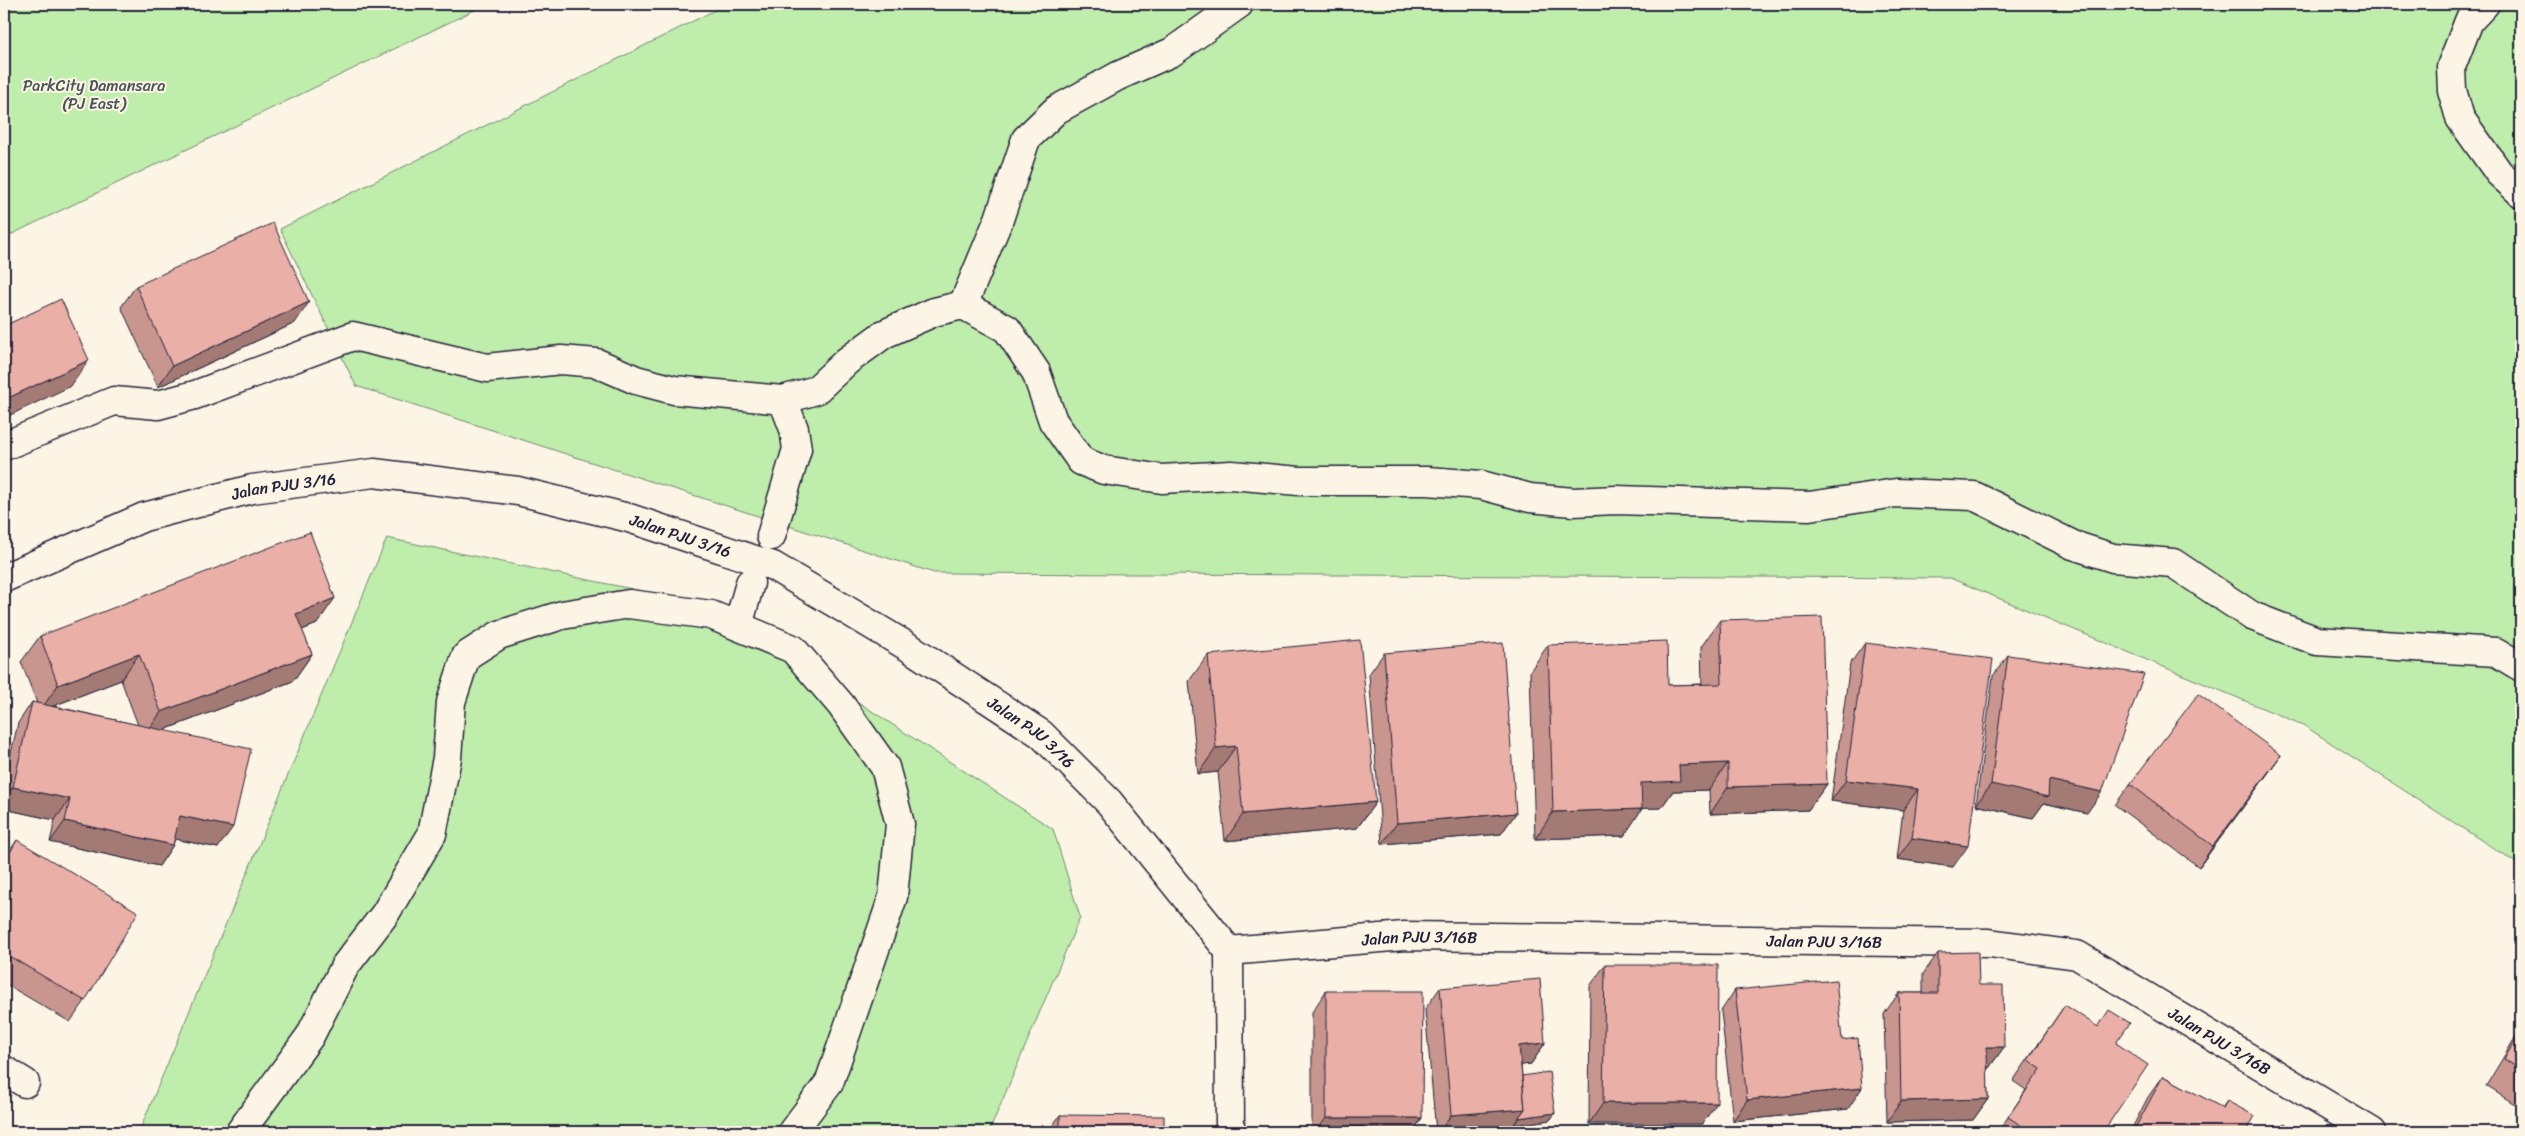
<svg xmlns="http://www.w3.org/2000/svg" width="2525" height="1136" font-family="Sriracha,sans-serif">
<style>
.green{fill:#bfedab;stroke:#708873}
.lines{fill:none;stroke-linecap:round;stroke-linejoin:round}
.minor-casing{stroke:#22223b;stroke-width:31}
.minor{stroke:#fcf5e5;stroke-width:28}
.wall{fill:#c9968f;stroke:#22223b;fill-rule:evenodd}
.shaded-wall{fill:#a47a74;stroke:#22223b}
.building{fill:#eaafa6;stroke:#22223b}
.labels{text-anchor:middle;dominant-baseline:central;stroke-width:4;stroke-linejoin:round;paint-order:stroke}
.park-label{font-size:16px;fill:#495557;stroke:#fcf5e5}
.street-label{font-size:16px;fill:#22223b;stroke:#fcf5e5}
</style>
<rect width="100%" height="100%" fill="#fcf5e5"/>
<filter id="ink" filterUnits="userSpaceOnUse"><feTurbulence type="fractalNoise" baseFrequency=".02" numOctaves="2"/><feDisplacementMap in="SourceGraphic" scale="10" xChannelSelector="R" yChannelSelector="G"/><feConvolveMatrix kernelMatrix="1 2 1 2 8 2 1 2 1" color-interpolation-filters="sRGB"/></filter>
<g filter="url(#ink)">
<!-- green -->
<g class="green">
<polygon points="4,4 487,4 4,238"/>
<polygon points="727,4 2521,4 2521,866 2303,725 1950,578 934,573 356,386 280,229"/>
<polygon points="387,538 709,605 1053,829 1080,917 989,1132 139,1132"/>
</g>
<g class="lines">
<!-- minor casing -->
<g class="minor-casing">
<g id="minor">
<polyline points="2485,4 2469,21 2451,67 2452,90 2460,118 2499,173 2521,193"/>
<polyline points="963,305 999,219 1026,139 1056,110 1118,76 1172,52 1239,4"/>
<polyline points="4,446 114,401 158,405 195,395 353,336 487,368 561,360 597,363 636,380 674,390 783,400 816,390 847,361 884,334 934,312 963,305 1007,329 1036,372 1053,421 1081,461 1104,470 1162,479 1231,475 1299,481 1427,481 1481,485 1530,498 1573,502 1616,500 1809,506 1896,493 1974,496 2073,545 2113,558 2173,563 2252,616 2317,641 2496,652 2521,667"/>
<polyline points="771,536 797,449 794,429 783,400"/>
<path id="s1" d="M4,578l140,-61 108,-28 122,-16 144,18 111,27 144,48 137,82 131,86 68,68 120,149"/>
<polyline points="738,626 750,583"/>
<path id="s2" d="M1229,951l175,-15 585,7 88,12 295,177"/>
<polyline points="1229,951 1230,1132"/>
<polyline points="4,1070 25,1083"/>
<polyline points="240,1132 310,1036 345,966 385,914 432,834 447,758 451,702 466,656 499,635 562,615 629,604 711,615 793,649 841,705 885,767 900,824 893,897 829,1083 792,1132"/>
</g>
</g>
<!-- minor -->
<use href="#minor" class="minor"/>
</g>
<!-- wall -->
<g class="wall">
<polygon points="136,286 295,323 158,387 121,307"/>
<polygon points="1720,620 1827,784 1808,810 1710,814 1709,790 1673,791 1661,808 1642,808 1624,836 1535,839 1530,671 1548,645 1668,685 1702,684 1701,647"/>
<path d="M317,624l-15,6 10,24 -19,27 -129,49 54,118 -43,-9 -2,6 -14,21 -109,-24 5,-22 -51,-11v-26l14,-60 14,-21 5,1 -16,-41 19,-26zM121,680l17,45 -85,-19z"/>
<polygon points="1865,643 1953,867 1897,859 1903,810 1831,801 1850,664"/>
<polygon points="1384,653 1516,813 1501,834 1382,844 1369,674"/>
<polygon points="1208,655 1376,802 1357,828 1225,841 1218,772 1198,774 1189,681"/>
<polygon points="2008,655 2087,813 2044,803 2033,818 1976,805 1993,676"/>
<polygon points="2281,755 2266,776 2199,867 2115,805 2130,784"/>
<polygon points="17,840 85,1001 70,1022 4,983 4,860"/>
<polygon points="1938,953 1979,985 2004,1047 1989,1068 1987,1068 1988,1099 1973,1120 1887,1122 1884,1014 1899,993 1923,993 1923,974"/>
<polygon points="1605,965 1702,1124 1589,1124 1590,986"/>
<polygon points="1440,988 1545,1043 1531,1064 1521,1065 1522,1076 1555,1113 1550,1120 1514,1125 1514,1124 1505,1130 1480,1132 1436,1132 1425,1009"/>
<polygon points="1735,990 1842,1040 1848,1109 1733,1121 1721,1011"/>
<polygon points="1326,991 1422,1118 1412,1132 1312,1132 1312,1012"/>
<polygon points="2065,1005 2116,1043 2103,1132 1998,1132 2026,1090 2013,1081"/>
<polygon points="2521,1028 2521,1108 2486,1086"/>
<polygon points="2163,1076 2222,1108 2227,1101 2246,1132 2130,1132 2148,1097"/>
<polygon points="1060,1115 1164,1132 1048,1132"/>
</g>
<!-- shaded-wall -->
<g class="shaded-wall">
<polygon points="309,302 295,323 158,387 172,366"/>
<polygon points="89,360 71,386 4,418 4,400"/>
<polygon points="335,598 317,624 277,640 296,614"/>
<polygon points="139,654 121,680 40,711 58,685"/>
<polygon points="312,654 293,681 143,738 161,712"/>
<polygon points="1236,746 1218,772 1198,774 1216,748"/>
<polygon points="2281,755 2266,776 2199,867 2213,846"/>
<polygon points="1728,763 1709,790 1673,791 1661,808 1623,809 1641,783 1679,765"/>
<polygon points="1846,780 1918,789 1903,810 1831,801"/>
<polygon points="2049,780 2102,792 2087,813 2044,803 2033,818 1976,805 1991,784"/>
<polygon points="1827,784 1808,810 1710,814 1728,787"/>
<polygon points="13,787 70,799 55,820 4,809 4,800"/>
<polygon points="1376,802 1357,828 1225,841 1243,814"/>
<polygon points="1642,809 1624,836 1535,839 1553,812"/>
<polygon points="1516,813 1501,834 1382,844 1397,823"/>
<polygon points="180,816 233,827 218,848 166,837"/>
<polygon points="65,821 173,845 159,866 50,842"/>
<polygon points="1912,838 1968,846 1953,867 1897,859"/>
<polygon points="1545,1043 1531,1064 1505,1067 1519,1046"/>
<polygon points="1987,1047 2004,1047 1989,1068 1972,1068"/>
<polygon points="1862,1088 1848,1109 1733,1121 1747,1100"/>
<polygon points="1988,1099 1973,1120 1887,1122 1901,1101"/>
<polygon points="1603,1103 1717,1103 1702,1124 1589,1124"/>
<polygon points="1525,1109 1510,1130 1480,1132 1439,1132 1451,1115"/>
<polygon points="1555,1113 1550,1120 1514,1125 1519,1118"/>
<polygon points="1326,1118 1422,1118 1412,1132 1316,1132"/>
</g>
<!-- building -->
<g class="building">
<polygon points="273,223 309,302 172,366 136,286"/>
<polygon points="61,299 89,360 4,400 4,326"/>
<polygon points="310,532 335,598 296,614 312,654 161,712 139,654 58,685 40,636"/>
<polygon points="1822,617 1827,784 1728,787 1728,763 1679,765 1680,781 1641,783 1642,809 1553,812 1548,645 1667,641 1668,685 1722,684 1720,620"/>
<polygon points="1360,640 1376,802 1243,814 1236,746 1216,748 1208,655"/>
<polygon points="1503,643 1516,813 1397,823 1384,653"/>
<polygon points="1865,643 1993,659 1968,846 1912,838 1918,789 1846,780"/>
<polygon points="2008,655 2144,674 2102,792 2049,780 2048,797 1991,784"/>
<polygon points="2198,694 2281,755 2213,846 2130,784"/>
<polygon points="32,702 251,749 233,827 180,816 173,845 65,821 70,799 13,787"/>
<polygon points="17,840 138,912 85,1001 4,953 4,863"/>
<polygon points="1978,952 1979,985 2003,985 2004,1047 1987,1047 1988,1099 1901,1101 1899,993 1938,993 1938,953"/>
<polygon points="1605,965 1718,965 1717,1103 1603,1103"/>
<polygon points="1540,979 1545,1043 1519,1046 1525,1109 1451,1115 1440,988"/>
<polygon points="1836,980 1842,1040 1858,1038 1862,1088 1747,1100 1735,990"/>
<polygon points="1326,991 1423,991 1422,1118 1326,1118"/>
<polygon points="2065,1005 2098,1027 2109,1010 2130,1023 2116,1043 2148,1065 2103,1132 2031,1132 2008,1117 2041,1069 2028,1060"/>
<polygon points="2521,1032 2521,1070 2504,1059"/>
<polygon points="1549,1072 1555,1113 1519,1118 1519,1117 1525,1109 1522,1076"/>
<polygon points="2163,1076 2223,1108 2227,1101 2255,1116 2246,1132 2133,1132"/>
<polygon points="1060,1115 1164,1116 1164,1132 1060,1132"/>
<polygon points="2284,1123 2300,1132 2278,1132"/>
<polygon points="1974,1126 1983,1132 1969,1132"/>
<polygon points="1901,1127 1901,1132 1799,1132 1799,1131"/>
<polygon points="1514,1128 1515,1132 1494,1132"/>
<polygon points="1774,1128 1775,1132 1674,1132"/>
<polygon points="1648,1129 1648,1132 1608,1132"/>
</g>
</g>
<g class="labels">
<!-- park labels -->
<g class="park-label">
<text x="94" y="85">ParkCity Damansara<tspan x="94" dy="18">(PJ East)</tspan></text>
</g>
<!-- street labels -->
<g class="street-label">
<text stroke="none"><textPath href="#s1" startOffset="296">Jalan PJU 3/16</textPath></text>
<text stroke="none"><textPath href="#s1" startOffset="701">Jalan PJU 3/16</textPath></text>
<text stroke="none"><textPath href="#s1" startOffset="1106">Jalan PJU 3/16</textPath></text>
<text stroke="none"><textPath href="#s2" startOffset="191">Jalan PJU 3/16B</textPath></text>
<text stroke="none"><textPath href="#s2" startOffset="596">Jalan PJU 3/16B</textPath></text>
<text stroke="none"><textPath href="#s2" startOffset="1016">Jalan PJU 3/16B</textPath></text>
</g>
</g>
<!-- margin -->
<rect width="2525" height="1136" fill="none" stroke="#fcf5e5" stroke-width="20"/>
<rect x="10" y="10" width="2505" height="1116" fill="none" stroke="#22223b" stroke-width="2" filter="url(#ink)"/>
</svg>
